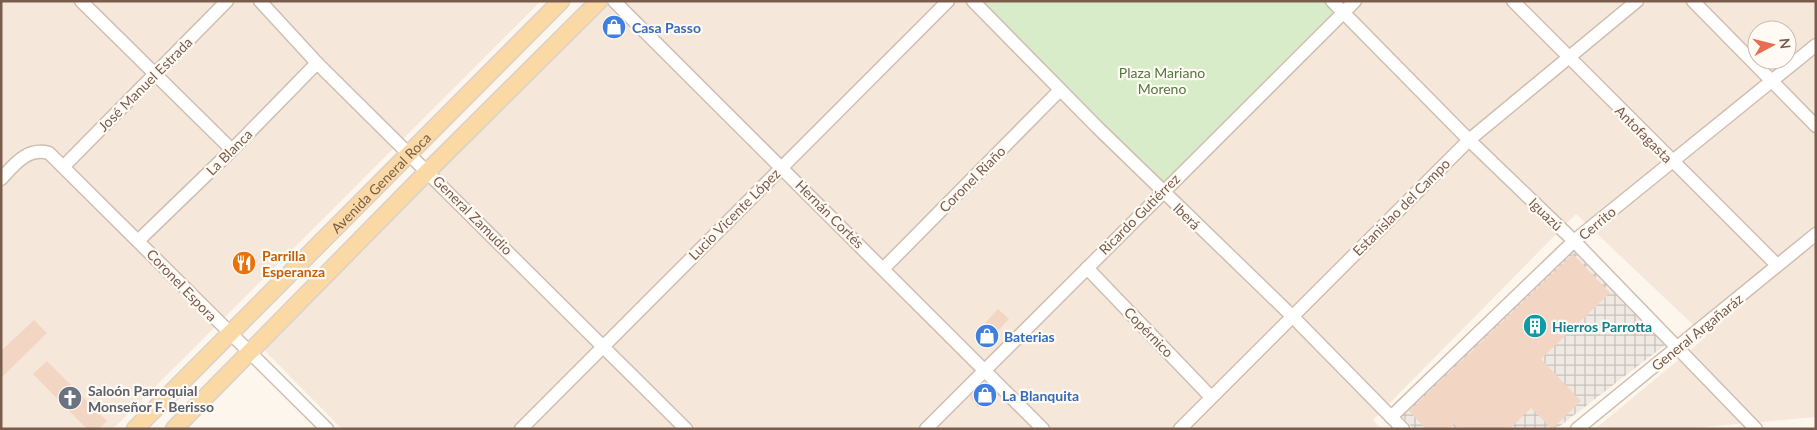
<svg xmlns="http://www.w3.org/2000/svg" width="1817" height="430" font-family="Lato,sans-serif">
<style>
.residential{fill:#f5e8da;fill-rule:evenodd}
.industrial{fill:url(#industrial-grid)}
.green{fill:#d8ecc9}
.building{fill:#f3d5c3}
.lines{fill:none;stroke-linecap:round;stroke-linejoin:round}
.minor-casing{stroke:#d1beb0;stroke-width:15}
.major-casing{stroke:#dad1cd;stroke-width:19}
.minor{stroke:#fff;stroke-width:12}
.major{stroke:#fbd9a5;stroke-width:16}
.labels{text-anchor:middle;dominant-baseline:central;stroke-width:4.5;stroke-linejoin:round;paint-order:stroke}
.shop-label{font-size:14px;font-weight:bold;fill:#366cbe;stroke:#fffaf3;text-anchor:start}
.park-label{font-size:14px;fill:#537a41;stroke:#fffaf3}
.street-label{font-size:14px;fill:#7a5c4d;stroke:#fffaf3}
.food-label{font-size:14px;font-weight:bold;fill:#c56008;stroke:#fffaf3;text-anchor:start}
.culture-label{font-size:14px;font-weight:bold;fill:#0d838f;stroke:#fffaf3;text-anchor:start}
.worship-label{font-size:14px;font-weight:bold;fill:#5b616d;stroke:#fffaf3;text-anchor:start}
</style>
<defs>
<pattern id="industrial-grid" width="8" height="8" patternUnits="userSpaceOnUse" patternTransform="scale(1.25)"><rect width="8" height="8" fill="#efe9e4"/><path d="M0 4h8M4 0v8" fill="none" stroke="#c7c0bb"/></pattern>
</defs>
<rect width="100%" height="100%" fill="#fdf6ec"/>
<!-- residential -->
<g class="residential">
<polygon points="1,1 541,1 113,429 1,429"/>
<path d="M608,1h1208v416l-134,12h-87l111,-92 -130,-123 -203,206 9,9h-1040l-81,-82zM1757,30h30v30h-30z"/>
</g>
<!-- industrial -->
<polygon class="industrial" points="1572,250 1665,345 1556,429 1414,429 1401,416"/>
<!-- green -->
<polygon class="green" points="973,1 1332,1 1343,13 1162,191"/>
<!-- building -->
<g class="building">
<polygon points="614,14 627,28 615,40 601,26"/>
<polygon points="239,251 255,268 248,275 232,258"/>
<polygon points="1573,254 1610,293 1541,359 1581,401 1552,429 1531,408 1510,429 1458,429 1454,424 1449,429 1426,429 1409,411"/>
<polygon points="998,309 1009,319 990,339 985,340 977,332"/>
<polygon points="34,320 47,333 1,378 1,351"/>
<polygon points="47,361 107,421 99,429 87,429 33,374"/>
<polygon points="983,389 989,397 978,407 970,397 977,390"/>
</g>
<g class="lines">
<!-- minor casing -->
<g class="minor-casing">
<g id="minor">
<polyline points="81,1 232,150"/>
<polyline points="260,1 317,63 686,429"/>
<polyline points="614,1 1043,429"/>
<polyline points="973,1 1097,127 1292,316 1403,429"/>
<polyline points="1332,1 1469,140 1574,241 1756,429"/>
<polyline points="1513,1 1777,265"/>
<polyline points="1693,1 1816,126"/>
<polyline points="64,166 227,1"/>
<path d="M1,179c13,-14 26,-32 48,-26l278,276"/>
<polyline points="139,240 232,150 317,63"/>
<polyline points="884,268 1060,90"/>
<polyline points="1087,268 1211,397"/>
<polyline points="1391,417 1574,241 1816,45"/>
<polyline points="521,429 948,1"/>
<polyline points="926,429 1355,1"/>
<polyline points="1180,429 1469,140 1637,1"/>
<polyline points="1577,429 1816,234"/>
</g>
</g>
<!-- major casing -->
<g class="major-casing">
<g id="major">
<path id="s1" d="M135,429l426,-428"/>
<polyline points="174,429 428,171 599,1"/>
</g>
</g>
<!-- minor -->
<use href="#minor" class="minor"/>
<!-- major -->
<use href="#major" class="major"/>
</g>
<!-- icons -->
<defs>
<g id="shop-disc" transform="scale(1.25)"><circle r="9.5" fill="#3f7fe0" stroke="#fffaf3"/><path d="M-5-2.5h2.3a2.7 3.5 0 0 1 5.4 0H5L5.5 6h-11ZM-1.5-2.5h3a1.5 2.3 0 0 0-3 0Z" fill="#fff"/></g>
<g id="restaurant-disc" transform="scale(1.25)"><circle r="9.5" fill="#e8710a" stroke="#fffaf3"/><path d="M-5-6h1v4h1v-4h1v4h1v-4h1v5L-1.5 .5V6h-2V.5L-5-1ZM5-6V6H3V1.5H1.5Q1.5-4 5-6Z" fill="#fff"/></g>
<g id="building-disc" transform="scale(1.25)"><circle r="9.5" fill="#0f9aa8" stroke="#fffaf3"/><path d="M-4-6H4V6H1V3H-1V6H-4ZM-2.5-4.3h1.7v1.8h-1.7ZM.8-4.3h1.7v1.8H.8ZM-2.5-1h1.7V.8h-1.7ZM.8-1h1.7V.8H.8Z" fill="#fff"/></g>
<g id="church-disc" transform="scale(1.25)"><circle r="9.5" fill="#6b7280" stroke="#fffaf3"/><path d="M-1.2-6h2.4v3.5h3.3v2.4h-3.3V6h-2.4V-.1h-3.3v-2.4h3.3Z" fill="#fff"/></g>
</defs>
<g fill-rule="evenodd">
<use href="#shop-disc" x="614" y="27"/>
<use href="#restaurant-disc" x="244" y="263"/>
<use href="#building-disc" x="1535" y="326"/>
<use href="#shop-disc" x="987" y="336"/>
<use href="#shop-disc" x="985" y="395"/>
<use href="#church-disc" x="70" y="398"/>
</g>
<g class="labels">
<!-- shop labels -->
<g class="shop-label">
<text x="632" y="27">Casa Passo</text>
<text x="1004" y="336">Baterias</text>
<text x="1002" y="395">La Blanquita</text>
</g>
<!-- park labels -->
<g class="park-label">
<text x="1162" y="72">Plaza Mariano<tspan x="1162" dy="16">Moreno</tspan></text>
</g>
<!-- street labels -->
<g class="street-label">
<text transform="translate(145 84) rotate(-45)">José Manuel Estrada</text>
<text transform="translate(1644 134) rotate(45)">Antofagasta</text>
<text transform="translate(229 152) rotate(-45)">La Blanca</text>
<text transform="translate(972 179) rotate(-45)">Coronel Riaño</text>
<text stroke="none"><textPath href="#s1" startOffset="348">Avenida General Roca</textPath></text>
<text transform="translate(1401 207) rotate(-45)">Estanislao del Campo</text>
<text transform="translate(734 214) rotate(-45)">Lucio Vicente López</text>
<text transform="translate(830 214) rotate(45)">Hernán Cortés</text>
<text transform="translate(1139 214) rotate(-45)">Ricardo Gutiérrez</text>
<text transform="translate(1546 214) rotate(44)">Iguazú</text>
<text transform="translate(473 215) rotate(45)">General Zamudio</text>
<text transform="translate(1187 216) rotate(44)">Iberá</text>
<text transform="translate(1597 223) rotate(-40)">Cerrito</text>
<text transform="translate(182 285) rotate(46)">Coronel Espora</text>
<text transform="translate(1149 332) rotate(46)">Copérnico</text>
<text transform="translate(1697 332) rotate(-39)">General Argañaráz</text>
</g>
<!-- food labels -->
<g class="food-label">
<text x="262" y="255">Parrilla<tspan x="262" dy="16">Esperanza</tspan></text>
</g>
<!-- culture labels -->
<g class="culture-label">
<text x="1552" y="326">Hierros Parrotta</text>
</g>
<!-- worship labels -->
<g class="worship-label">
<text x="88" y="390">Saloón Parroquial<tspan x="88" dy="16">Monseñor F. Berisso</tspan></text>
</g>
</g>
<!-- border -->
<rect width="1817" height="430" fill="none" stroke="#7a5c4d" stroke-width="5"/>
<!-- north arrow -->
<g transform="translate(1772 45) rotate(83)"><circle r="24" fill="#fffaf3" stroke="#cabbb1"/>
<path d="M0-4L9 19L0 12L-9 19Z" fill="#e76f51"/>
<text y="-8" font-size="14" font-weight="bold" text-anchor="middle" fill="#7a5c4d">N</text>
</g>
</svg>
